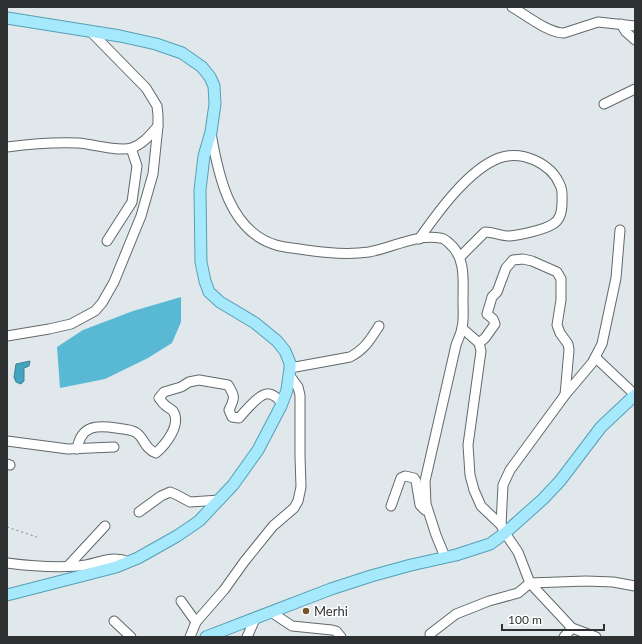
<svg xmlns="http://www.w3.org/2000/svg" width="642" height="644" font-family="Lato,sans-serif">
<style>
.forest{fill:#59b9d5}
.water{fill:#42a4bf;stroke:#3c8295}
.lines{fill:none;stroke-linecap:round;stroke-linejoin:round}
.minor-casing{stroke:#61696b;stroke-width:11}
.major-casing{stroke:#569fb5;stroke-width:13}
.path{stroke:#828789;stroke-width:1;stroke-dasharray:2 3;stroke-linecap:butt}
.minor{stroke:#fff;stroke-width:9}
.major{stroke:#a6e9fd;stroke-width:11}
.poi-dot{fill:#77552c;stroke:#fff;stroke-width:1.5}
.labels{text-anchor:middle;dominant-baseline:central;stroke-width:3;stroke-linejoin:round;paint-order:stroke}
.poi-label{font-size:13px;fill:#2e3132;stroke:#fff;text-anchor:start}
</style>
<rect width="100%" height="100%" fill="#e0e8eb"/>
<!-- forest -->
<polygon class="forest" points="181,297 181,322 172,343 148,358 105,379 60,388 57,347 83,330 133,311"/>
<!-- water -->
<polygon class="water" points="30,361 29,366 24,368 24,381 21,384 16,382 14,377 16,364"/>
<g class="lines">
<!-- minor casing -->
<g class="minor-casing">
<g id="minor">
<path d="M512,7c14,8 36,26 52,26l34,-11 37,4"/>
<polyline points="621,24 626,32 635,40"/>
<polyline points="604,104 635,89"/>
<path d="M211,133c7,41 18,98 65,112 9,3 20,3 30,5 20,3 42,5 63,2 23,-4 47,-18 71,-14 4,0 7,3 10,6 16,14 13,37 13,57 0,9 1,18 -1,27 -1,6 -4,11 -6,17l-31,136 1,23 10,31 9,22"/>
<path d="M7,147c23,-3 47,-5 71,-4 16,1 39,9 54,5 11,-4 19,-14 26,-22"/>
<path d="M419,239c19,-27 49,-69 80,-81 23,-8 52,5 61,27 3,5 2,12 2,18 0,8 -2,17 -9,21 -9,6 -33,11 -44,12 -8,0 -16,-4 -24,-4l-25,25"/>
<polyline points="107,241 132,202 137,166 131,148"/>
<polyline points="462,328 479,343 481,351 468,445 470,475 474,490 481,506 501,525 505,533 518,552 530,583 572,628 596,637"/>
<polyline points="7,336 49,329 71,324 95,311 102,303 114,282 141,216 153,174 158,126 158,115 157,106 146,88 91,32"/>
<polyline points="479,343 485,338 495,324 493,319 487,314 492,297 497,292 506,268 513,260 523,259 532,261 557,272 561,279 561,300 557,325 560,333 568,344 569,350 565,395"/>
<polyline points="596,358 630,390"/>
<path d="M290,368l60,-11c15,-8 20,-17 29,-31"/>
<polyline points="7,441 68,449 114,447"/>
<path d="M77,449c4,-24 20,-24 39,-21 6,1 14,1 19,4 9,4 9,17 21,21 9,-8 26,-28 17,-42 -2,-2 -6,-4 -8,-6 -3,-2 -4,-5 -6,-7l5,-6 17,-5 8,-5 10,-2 29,5c7,11 7,13 1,25l3,7 7,1c6,-7 22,-26 30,-24 5,0 10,6 13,9"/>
<polyline points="7,464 10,465"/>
<polyline points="391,506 401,478 405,476 414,478 416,481 420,505 425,510"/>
<polyline points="139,512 161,496 170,492 175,494 190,502 220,500"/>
<polyline points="501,525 503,485 510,470 565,395 592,363 602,344 616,278 620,230"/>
<path d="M7,563c23,3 47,5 71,3 19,-1 31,-12 51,-4"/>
<polyline points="68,566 105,526"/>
<polyline points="181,601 196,622"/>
<polyline points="271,612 292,626 332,630 336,631 341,637"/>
<polyline points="114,621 131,637"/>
<polyline points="430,634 456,614 489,601 518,593 530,583 586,581 613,582 635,586"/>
<polyline points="190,637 196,622 224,590 244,562 273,526 294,508 298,501 301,487 300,456 300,395 298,387 290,376"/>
<polyline points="247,637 256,617"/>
<polyline points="564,637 572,628"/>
</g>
</g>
<!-- major casing -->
<g class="major-casing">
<g id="major">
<polyline points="7,18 120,36 156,44 182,53 202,67 210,77 214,86 215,104 211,132 204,156 200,190 201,262 205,281 209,292 220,302 255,323 277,341 285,351 290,363 290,368 287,390 281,406 258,450 233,485 199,521 177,536 138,558 116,567 7,595"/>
<polyline points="206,637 331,589 371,576 411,565 456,555 490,544 505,533 543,499 560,481 601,427 635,395"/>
</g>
</g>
<!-- path -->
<polyline class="path" points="7,527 37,537"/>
<!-- minor -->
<use href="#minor" class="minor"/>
<!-- major -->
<use href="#major" class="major"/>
</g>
<!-- markers -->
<circle class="poi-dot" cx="306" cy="611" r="4"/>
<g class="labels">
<!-- poi labels -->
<g class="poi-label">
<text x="314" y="611">Merhi</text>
</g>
</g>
<!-- border -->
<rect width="642" height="644" fill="none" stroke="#2e3132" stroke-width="16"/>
<!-- scale -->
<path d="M502 624v6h102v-6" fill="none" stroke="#2e3132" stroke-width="2"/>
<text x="508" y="624" font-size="12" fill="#2e3132" stroke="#ffffff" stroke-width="3" paint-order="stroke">100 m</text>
</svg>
